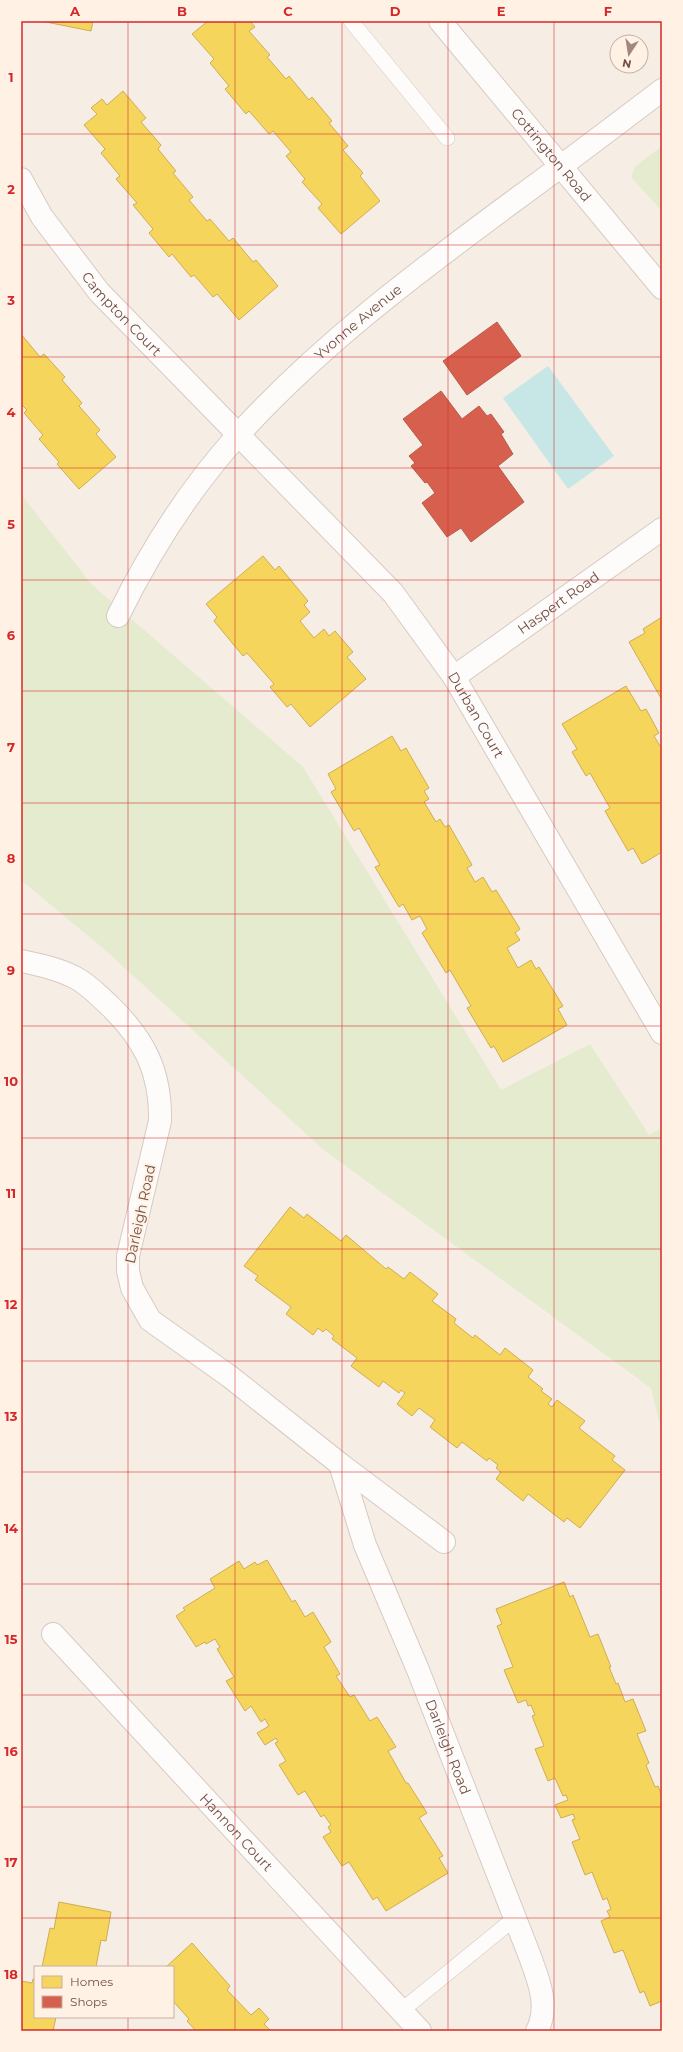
<svg xmlns="http://www.w3.org/2000/svg" width="683" height="2052" font-family="Montserrat,sans-serif">
<style>
.green{fill:#e4ebce}
.water{fill:#c6e7e5}
.homes{fill:#f6d55c;stroke:#cfad55}
.shops{fill:#d6604d;stroke:#b85b4b}
.lines{fill:none;stroke-linecap:round;stroke-linejoin:round}
.lane-casing{stroke:#d7cac3;stroke-width:16}
.street-casing{stroke:#d7cac3;stroke-width:24}
.lane{stroke:#fefcfb;stroke-width:15}
.street{stroke:#fefcfb;stroke-width:22}
.grid{fill:none;stroke:#d62828;stroke-width:1;stroke-opacity:0.55}
.labels{text-anchor:middle;dominant-baseline:central;stroke-width:4;stroke-linejoin:round;paint-order:stroke}
.street-label{font-size:14px;fill:#735046;stroke:#fff1e4}
.neatline{fill:none;stroke:#d62828;stroke-width:1.5}
.grid-label{font-size:13px;text-anchor:middle;font-weight:bold;fill:#d62828}
</style>
<rect width="100%" height="100%" fill="#f6ede4"/>
<!-- green -->
<g class="green">
<polygon points="662,146 662,211 631,177 635,167"/>
<polygon points="21,494 92,585 303,767 501,1090 590,1044 649,1135 662,1128 662,1434 651,1388 325,1151 104,949 21,880"/>
</g>
<!-- water -->
<polygon class="water" points="548,366 614,456 568,489 503,398"/>
<!-- homes -->
<g class="homes">
<polygon points="41,21 93,21 91,31"/>
<polygon points="208,21 250,21 255,27 249,31 270,55 267,57 286,79 289,76 309,100 312,97 332,121 329,123 348,146 343,150 363,173 360,176 380,201 341,234 318,208 322,204 302,182 305,179 286,156 291,152 273,131 269,134 249,111 246,114 225,89 229,86 210,63 214,59 192,34"/>
<polygon points="123,91 146,118 141,122 161,145 158,149 176,171 173,173 193,197 189,200 207,221 210,219 229,241 233,238 253,262 256,260 278,286 239,320 217,294 213,297 194,275 191,277 172,254 169,257 149,233 153,229 133,205 137,203 116,179 120,176 101,153 105,149 84,125 97,114 91,108 102,99 107,105"/>
<polygon points="21,334 40,357 44,354 65,377 62,380 82,403 79,406 100,430 96,434 116,457 79,489 57,464 59,462 39,439 43,435 24,413 27,410 21,404"/>
<polygon points="263,556 275,570 279,566 308,601 304,605 310,612 300,621 314,638 324,629 329,636 335,631 353,652 347,657 366,679 310,727 291,704 287,707 270,687 274,684 247,653 243,656 214,621 217,617 206,604"/>
<polygon points="662,617 662,700 629,642 645,633 643,629"/>
<polygon points="626,686 641,711 646,709 659,733 654,736 662,749 662,852 642,864 633,848 628,851 605,811 610,808 590,773 586,776 572,752 577,749 562,724"/>
<polygon points="392,736 401,751 406,748 429,788 424,791 429,799 424,802 436,822 440,819 445,827 449,825 472,865 467,868 475,882 483,877 492,892 496,890 520,929 515,933 520,940 507,948 518,968 531,960 536,969 539,967 563,1006 558,1009 567,1025 503,1062 494,1046 491,1048 467,1008 471,1006 450,970 446,973 422,933 427,929 420,916 412,920 403,904 399,907 375,867 380,865 359,828 354,831 331,792 336,789 328,774"/>
<polygon points="290,1207 304,1218 307,1214 341,1241 346,1235 386,1269 388,1267 404,1279 410,1272 438,1294 432,1301 456,1319 454,1323 473,1338 475,1335 500,1355 505,1348 533,1370 528,1377 543,1389 541,1391 552,1399 548,1404 552,1407 557,1400 585,1421 579,1428 615,1456 612,1460 625,1470 580,1528 567,1518 564,1522 528,1494 523,1501 496,1479 501,1472 496,1468 498,1465 489,1458 487,1461 462,1442 457,1448 430,1427 435,1420 419,1408 412,1416 397,1404 405,1393 401,1390 399,1393 383,1381 379,1387 351,1366 357,1358 332,1339 334,1336 326,1329 323,1332 318,1328 313,1335 286,1314 291,1307 255,1280 258,1276 244,1266"/>
<polygon points="267,1560 292,1602 295,1600 305,1617 313,1612 331,1642 324,1647 340,1674 336,1676 350,1697 354,1695 370,1721 377,1717 396,1747 388,1751 406,1783 408,1783 427,1813 419,1818 443,1856 439,1858 448,1873 386,1911 377,1897 373,1900 349,1862 342,1866 323,1837 331,1832 328,1827 331,1825 324,1815 321,1817 305,1791 298,1795 279,1765 286,1761 275,1743 278,1742 276,1738 265,1745 257,1733 269,1726 265,1719 261,1722 251,1706 245,1711 226,1681 234,1677 217,1649 220,1647 215,1639 206,1644 205,1642 196,1647 176,1616 185,1610 183,1608 215,1588 210,1579 239,1561 244,1569 255,1562 257,1565"/>
<polygon points="564,1582 570,1597 573,1595 590,1637 598,1634 611,1667 609,1667 616,1684 618,1683 625,1702 633,1699 646,1731 637,1734 649,1763 646,1765 655,1787 658,1786 662,1796 662,2001 650,2006 644,1991 640,1993 623,1950 614,1953 601,1921 610,1917 607,1911 611,1909 607,1898 603,1900 592,1872 585,1875 572,1842 580,1839 572,1820 575,1819 573,1814 561,1818 555,1805 568,1800 566,1795 563,1796 555,1778 548,1781 535,1749 544,1746 532,1716 535,1715 531,1705 528,1706 526,1700 518,1703 504,1670 513,1667 497,1626 502,1624 496,1609"/>
<polygon points="59,1902 111,1912 106,1941 101,1940 96,1967 42,1967 50,1928 54,1929"/>
<polygon points="192,1943 230,1986 227,1990 251,2015 259,2008 269,2019 264,2024 271,2031 196,2031 187,2021 189,2019 173,2001 173,1967 166,1967"/>
<polygon points="33,1979 35,1980 35,2017 56,2017 53,2031 21,2031 21,1981 32,1983"/>
</g>
<!-- shops -->
<g class="shops">
<polygon points="497,322 521,356 467,395 443,361"/>
<polygon points="441,391 462,419 479,406 487,416 491,414 504,432 501,434 513,454 498,466 524,502 471,542 461,528 447,537 422,503 435,493 427,482 425,483 411,466 415,463 409,456 423,445 403,419"/>
</g>
<g class="lines">
<!-- lane casing -->
<g class="lane-casing">
<g id="lane">
<polyline points="351,21 447,138"/>
<polyline points="401,2011 515,1918"/>
</g>
</g>
<!-- street casing -->
<g class="street-casing">
<g id="street">
<path id="s1" d="M440,21l222,267"/>
<path id="s2" d="M21,179l21,38 57,75 294,301 61,84 208,356"/>
<path id="s3" d="M118,616c32,-65 72,-128 121,-182 81,-89 176,-160 272,-231 51,-37 101,-75 151,-113"/>
<path id="s4" d="M454,677l208,-148"/>
<path id="s5" d="M21,961c19,4 38,8 55,17 13,7 23,18 33,27 35,34 52,66 51,116l-32,135v15l4,17 18,32 79,56 111,88 25,81 53,125 111,284c9,25 21,51 8,77"/>
<polyline points="340,1464 444,1542"/>
<path id="s6" d="M53,1634l367,397"/>
</g>
</g>
<!-- lane -->
<use href="#lane" class="lane"/>
<!-- street -->
<use href="#street" class="street"/>
</g>
<!-- grid -->
<path class="grid" d="M128,21v1946M235,21v2010M342,21v2010M448,21v2010M554,21v2010M21,134h641M21,245h641M21,357h641M21,468h641M21,580h641M21,691h641M21,803h641M21,914h641M21,1026h641M21,1138h641M21,1249h641M21,1361h641M21,1472h641M21,1584h641M21,1695h641M21,1807h641M21,1918h641M128,2017v14"/>
<g class="labels">
<!-- street labels -->
<g class="street-label">
<text stroke="none"><textPath href="#s1" startOffset="174">Cottington Road</textPath></text>
<text stroke="none"><textPath href="#s2" startOffset="169">Campton Court</textPath></text>
<text stroke="none"><textPath href="#s3" startOffset="383">Yvonne Avenue</textPath></text>
<text stroke="none"><textPath href="#s4" startOffset="128">Haspert Road</textPath></text>
<text stroke="none"><textPath href="#s2" startOffset="706">Durban Court</textPath></text>
<text transform="translate(140 1214) rotate(-78)">Darleigh Road</text>
<text stroke="none"><textPath href="#s5" startOffset="981">Darleigh Road</textPath></text>
<text stroke="none"><textPath href="#s6" startOffset="270">Hannon Court</textPath></text>
</g>
</g>
<!-- border -->
<rect width="683" height="2052" fill="none" stroke="#fff1e4" stroke-width="44"/>
<!-- legend -->
<rect x="34" y="1966" width="140" height="52" fill="#fff1e4" stroke="#c7b1a5"/>
<rect x="42" y="1976" width="20" height="12" fill="#f6d55c" stroke="#c7b1a5"/>
<text x="70" y="1986" font-size="12" fill="#735046">Homes</text>
<rect x="42" y="1996" width="20" height="12" fill="#d6604d" stroke="#c7b1a5"/>
<text x="70" y="2006" font-size="12" fill="#735046">Shops</text>
<!-- north arrow -->
<g transform="translate(629 54) rotate(192)"><circle r="19" fill="#fff1e4" stroke="#c7b1a5"/>
<path d="M0-3L7 15L0 10L-7 15Z" fill="#a1877d"/>
<text y="-6" font-size="11" font-weight="bold" text-anchor="middle" fill="#735046">N</text>
</g>
<rect x="22" y="22" width="639" height="2008" class="neatline"/>
<g class="grid-label">
<text x="75" y="16">A</text>
<text x="182" y="16">B</text>
<text x="288" y="16">C</text>
<text x="395" y="16">D</text>
<text x="501" y="16">E</text>
<text x="608" y="16">F</text>
<text x="11" y="82">1</text>
<text x="11" y="194">2</text>
<text x="11" y="305">3</text>
<text x="11" y="417">4</text>
<text x="11" y="529">5</text>
<text x="11" y="640">6</text>
<text x="11" y="752">7</text>
<text x="11" y="863">8</text>
<text x="11" y="975">9</text>
<text x="11" y="1086">10</text>
<text x="11" y="1198">11</text>
<text x="11" y="1309">12</text>
<text x="11" y="1421">13</text>
<text x="11" y="1533">14</text>
<text x="11" y="1644">15</text>
<text x="11" y="1756">16</text>
<text x="11" y="1867">17</text>
<text x="11" y="1979">18</text>
</g>
</svg>
